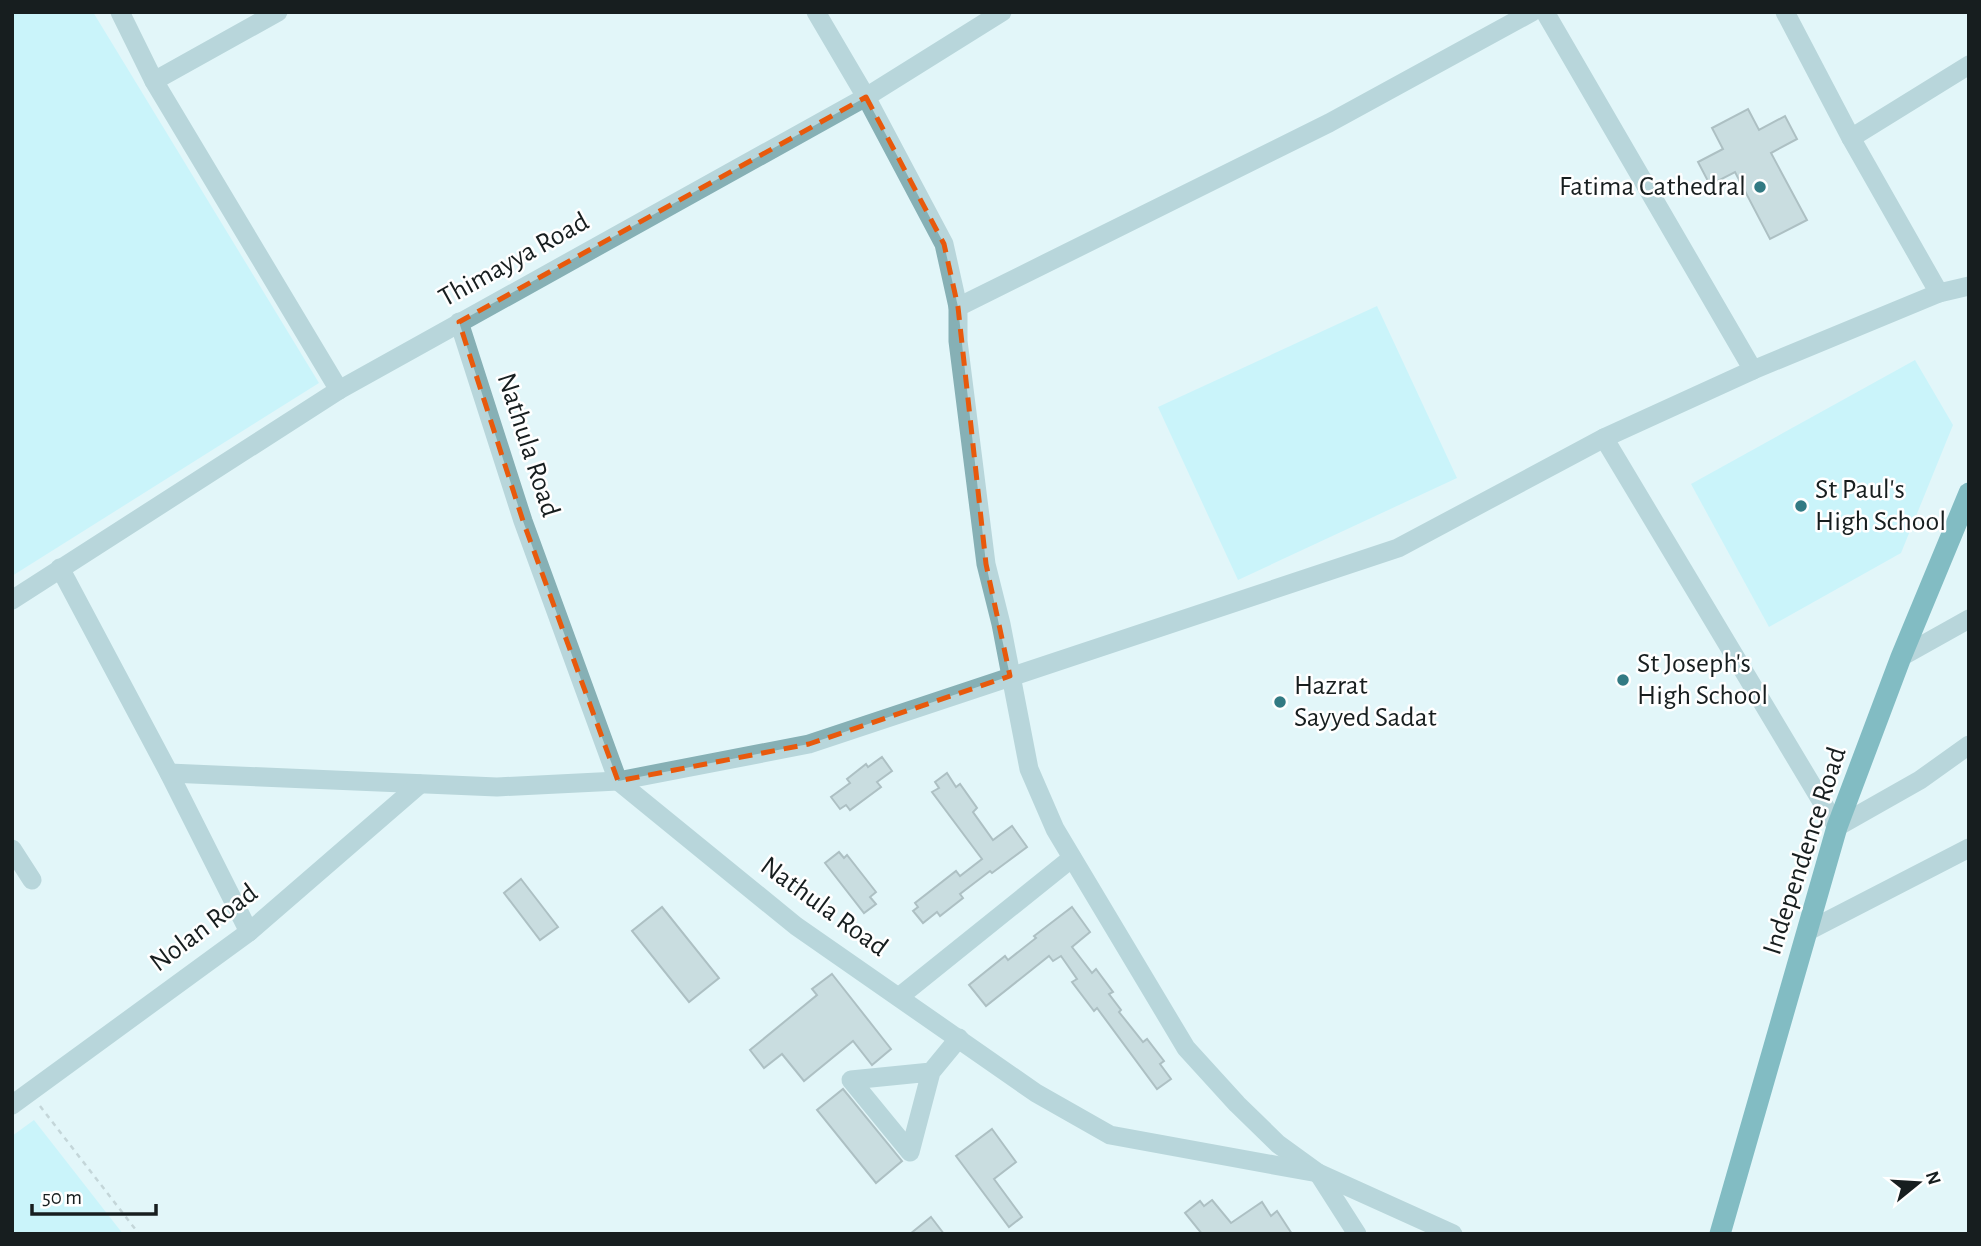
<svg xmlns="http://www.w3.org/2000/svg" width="1981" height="1246" font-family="'Alegreya Sans',sans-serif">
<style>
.green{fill:#aef1fb}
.building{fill:#abbfc2;stroke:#6d7f82;stroke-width:2}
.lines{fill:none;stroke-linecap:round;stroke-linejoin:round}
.path{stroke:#a0b0b2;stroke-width:2.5;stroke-dasharray:5 5;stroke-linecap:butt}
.minor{stroke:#86b0b5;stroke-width:19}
.major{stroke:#0e7782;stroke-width:21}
.marked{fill:none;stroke:#e8590c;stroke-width:5;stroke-dasharray:14 9;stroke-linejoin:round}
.poi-dot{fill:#327a83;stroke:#fff;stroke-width:2.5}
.labels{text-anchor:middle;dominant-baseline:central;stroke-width:5;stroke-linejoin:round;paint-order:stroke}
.poi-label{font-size:28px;fill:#171e1f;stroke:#fff;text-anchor:start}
.street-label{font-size:28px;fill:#171e1f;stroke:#fff}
</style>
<rect width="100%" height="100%" fill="#e2f6f9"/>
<!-- green -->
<g class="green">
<polygon points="12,12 93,12 319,383 12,576"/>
<polygon points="1377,306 1457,478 1238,580 1158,407"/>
<polygon points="1915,360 1953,425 1901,553 1769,627 1691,484"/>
<polygon points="34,1120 123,1234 12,1234 12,1136"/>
</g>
<!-- building -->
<g class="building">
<polygon points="1748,109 1759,130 1785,116 1797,139 1771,153 1807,220 1770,239 1735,172 1710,185 1698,162 1723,149 1712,128"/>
<polygon points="882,757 892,771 877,782 881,787 850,810 846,805 840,809 831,797 850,783 847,779 866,764 868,767"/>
<polygon points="947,773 956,787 960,784 977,808 973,812 993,840 1012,826 1027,847 992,873 990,871 960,894 963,898 940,916 937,912 923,923 913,911 918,907 915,903 956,871 960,876 982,859 932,792 939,788 935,782"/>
<polygon points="839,852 844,858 847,855 876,892 870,897 876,904 864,913 825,863"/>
<polygon points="521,879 558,927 540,940 504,893"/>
<polygon points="662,907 719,978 689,1002 632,931"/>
<polygon points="1072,907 1090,932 1072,947 1092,973 1096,969 1113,992 1109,994 1121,1010 1119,1012 1143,1042 1147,1039 1164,1061 1160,1064 1171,1079 1157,1089 1097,1008 1094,1011 1072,982 1077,979 1061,956 1053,961 1049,956 986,1006 969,985 1005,956 1008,960 1036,938 1034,936"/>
<polygon points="832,974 891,1049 872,1065 853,1041 804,1081 782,1054 764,1068 750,1050 817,995 812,989"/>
<polygon points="843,1089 902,1161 876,1183 817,1110"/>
<polygon points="992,1129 1016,1162 994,1179 1022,1217 1009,1227 956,1156"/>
<polygon points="1212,1200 1231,1223 1262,1202 1271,1216 1277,1211 1292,1234 1202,1234 1185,1213 1200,1201 1204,1206"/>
<polygon points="931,1217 944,1234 910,1234"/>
</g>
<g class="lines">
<!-- path -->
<polyline class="path" points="40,1106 139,1234"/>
<!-- minor -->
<g class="minor">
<polyline points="120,12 154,81 339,390"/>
<polyline points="816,12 866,97 944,244 958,307 958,341 986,564 1001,624 1029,769 1055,829 1186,1048 1237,1104 1278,1144 1318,1173 1357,1234"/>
<polyline points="1545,12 1753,370"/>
<polyline points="1785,12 1851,138 1969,65"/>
<polyline points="154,81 278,12"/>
<polyline points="1851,138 1939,293"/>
<polyline points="958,307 1329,123 1532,12"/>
<polyline points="459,322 523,521 618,781 796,926 1036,1093 1110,1135 1318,1173 1453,1234"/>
<polyline points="1604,438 1837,827 1920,780 1969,745"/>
<polyline points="60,568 169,773 249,932"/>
<polyline points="12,600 339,390 866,97 1002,12"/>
<polyline points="1901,657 1969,619"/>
<polyline points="169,773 497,787 618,781 809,744 1398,548 1604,438 1753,370 1939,293 1969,286"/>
<polyline points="12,849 32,880"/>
<polyline points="1808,931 1969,848"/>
<polyline points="899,997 1072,858"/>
<polyline points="931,1072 910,1152 851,1080 931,1072 959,1038"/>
<polyline points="12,1105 249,932 420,784"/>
</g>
<!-- major -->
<polyline class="major" points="1720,1234 1837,827 1901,657 1969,493"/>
</g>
<!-- marked area -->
<path d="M0 0H1981V1246H0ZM866,97l78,147 14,63 28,257 24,112 -201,68 -191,37 -95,-260 -64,-199z" fill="#e2f6f9" fill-opacity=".55" fill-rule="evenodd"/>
<path class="marked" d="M866,97l78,147 14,63 28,257 24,112 -201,68 -191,37 -95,-260 -64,-199z"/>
<!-- markers -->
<g class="poi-dot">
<circle cx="1760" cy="187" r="7"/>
<circle cx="1801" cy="506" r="7"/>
<circle cx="1623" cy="680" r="7"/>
<circle cx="1280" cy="702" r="7"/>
</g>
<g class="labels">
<!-- poi labels -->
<g class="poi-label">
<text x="1746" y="187" text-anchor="end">Fatima Cathedral</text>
<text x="1815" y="490">St Paul's<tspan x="1815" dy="32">High School</tspan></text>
<text x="1637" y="664">St Joseph's<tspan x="1637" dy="32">High School</tspan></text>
<text x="1294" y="686">Hazrat<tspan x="1294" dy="32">Sayyed Sadat</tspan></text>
</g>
<!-- street labels -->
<g class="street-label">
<text transform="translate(514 260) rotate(-29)">Thimayya Road</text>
<text transform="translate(528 445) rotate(72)">Nathula Road</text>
<text transform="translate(1805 851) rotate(-72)">Independence Road</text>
<text transform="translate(824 907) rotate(36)">Nathula Road</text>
<text transform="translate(204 928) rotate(-37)">Nolan Road</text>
</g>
</g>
<!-- border -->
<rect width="1981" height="1246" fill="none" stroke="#171e1f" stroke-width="28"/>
<!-- north arrow -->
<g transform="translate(1918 1183) rotate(72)" stroke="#ffffff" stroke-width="5" paint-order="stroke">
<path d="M0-5L12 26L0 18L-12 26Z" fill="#171e1f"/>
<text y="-10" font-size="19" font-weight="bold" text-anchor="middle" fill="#171e1f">N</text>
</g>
<!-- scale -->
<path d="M32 1204v10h124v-10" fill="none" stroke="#171e1f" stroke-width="3.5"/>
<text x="42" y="1204" font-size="21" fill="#171e1f" stroke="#ffffff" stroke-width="5" paint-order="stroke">50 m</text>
</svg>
